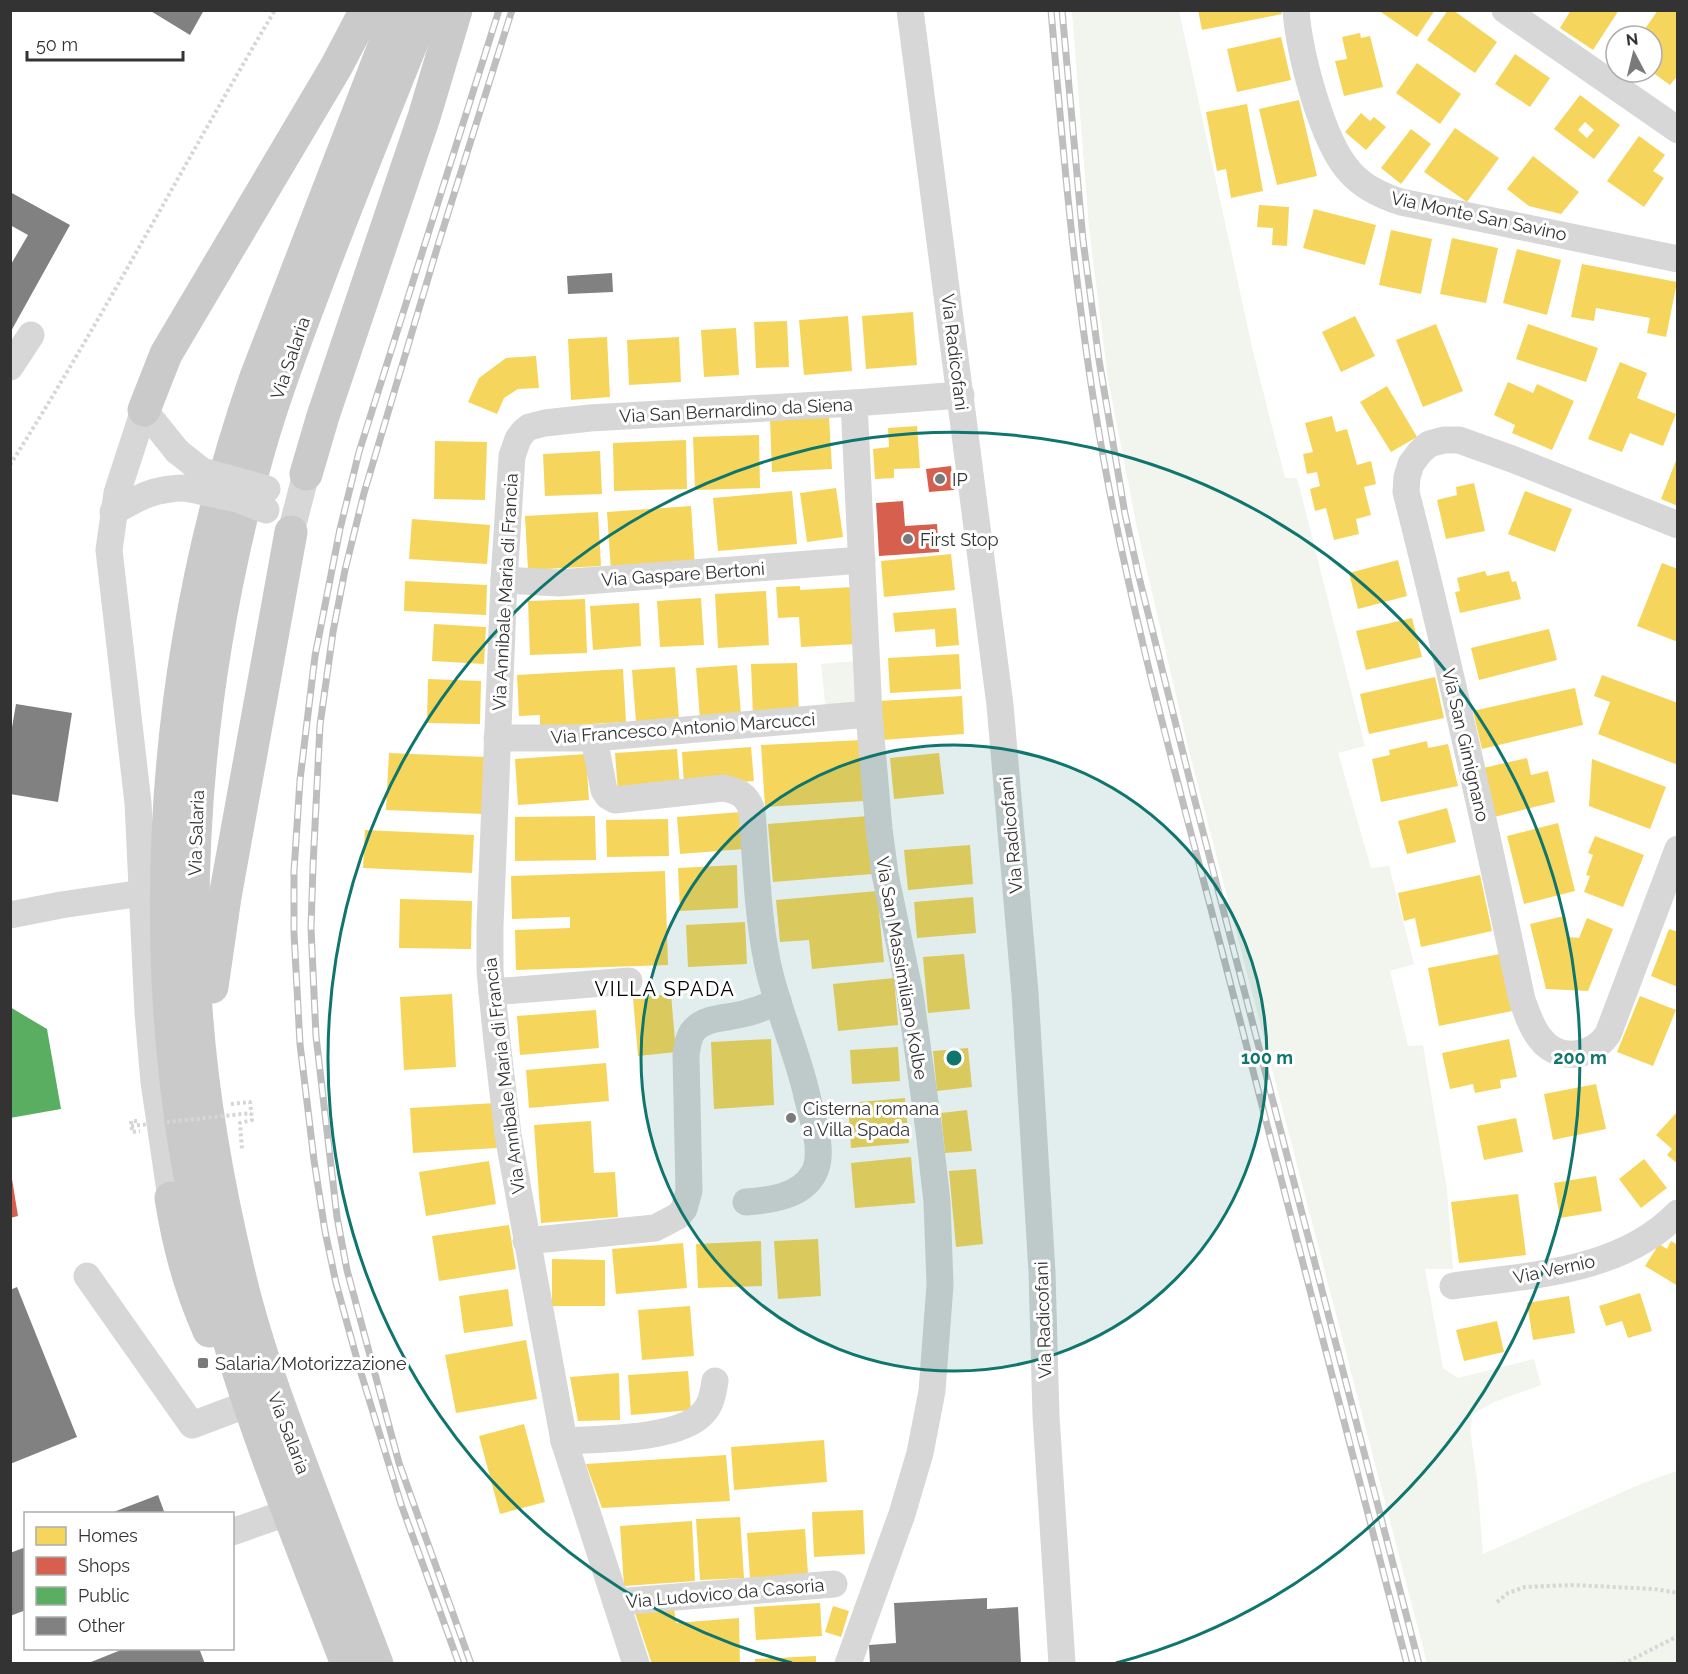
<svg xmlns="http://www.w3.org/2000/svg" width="1688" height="1674" font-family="Raleway,sans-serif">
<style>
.green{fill:#f1f5ed}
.homes{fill:#f6d55c;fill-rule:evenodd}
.shops{fill:#d6604d}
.public{fill:#5aae61}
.building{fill:#818181}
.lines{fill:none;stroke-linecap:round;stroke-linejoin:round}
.path{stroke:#d6d6d6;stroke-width:4;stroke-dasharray:3 3;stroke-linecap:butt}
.minor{stroke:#d7d7d7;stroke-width:27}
.major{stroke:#cacaca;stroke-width:33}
.rail-casing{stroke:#bebebe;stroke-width:7}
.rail{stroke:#fff;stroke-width:4.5;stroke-dasharray:14;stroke-linecap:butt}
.path-bridge{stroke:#d6d6d6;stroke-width:4;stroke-dasharray:3 3;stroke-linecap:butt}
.minor-bridge{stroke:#d7d7d7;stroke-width:27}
.ring{fill:none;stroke:#0f766e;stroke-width:3}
.poi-dot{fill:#7a7a7a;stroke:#fff;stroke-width:2}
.labels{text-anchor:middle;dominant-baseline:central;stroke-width:6;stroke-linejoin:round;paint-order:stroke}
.street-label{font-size:18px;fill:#333;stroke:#fff}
.poi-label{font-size:18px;fill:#333;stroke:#fff;text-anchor:start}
.neighbourhood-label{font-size:20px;letter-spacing:1.5px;fill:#000;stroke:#fff}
.centre{fill:#0f766e;stroke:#fff;stroke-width:3}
.ring-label{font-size:18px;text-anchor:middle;font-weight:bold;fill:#0f766e;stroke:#fff;stroke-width:6;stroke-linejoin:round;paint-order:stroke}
</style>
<rect width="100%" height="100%" fill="#fff"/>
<!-- green -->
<g class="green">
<polygon points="1072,11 1179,11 1252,347 1285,478 1297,478 1365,746 1338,753 1371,868 1389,866 1414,964 1390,971 1408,1046 1423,1045 1447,1190 1453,1269 1425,1269 1443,1368 1458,1378 1534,1359 1541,1385 1494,1402 1473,1414 1470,1430 1477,1479 1483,1554 1643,1483 1677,1471 1677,1663 1427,1663 1189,751 1137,528 1108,379 1089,228"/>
<polygon points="856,661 861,709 826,712 821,664"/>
</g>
<!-- homes -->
<g class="homes">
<polygon points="1198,10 1281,10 1282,14 1202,30"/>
<polygon points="1378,10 1435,10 1417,37"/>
<polygon points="1448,10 1453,10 1497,42 1475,73 1427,40"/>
<polygon points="1571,10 1619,10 1593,50 1560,28"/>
<polygon points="1658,10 1678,10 1678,75 1670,85 1652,72 1652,36 1640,36"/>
<polygon points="1360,33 1361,38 1370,36 1383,87 1344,96 1335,61 1347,59 1342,37"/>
<polygon points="1281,37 1291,80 1237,92 1227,49"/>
<polygon points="1515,54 1550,78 1530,107 1495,84"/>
<polygon points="1417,63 1461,94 1440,124 1396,93"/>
<path d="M1580,95l40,30 -26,34 -40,-30zM1585,122l9,8 -7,8 -9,-8z"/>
<polygon points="1299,100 1317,176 1277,185 1259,109"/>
<polygon points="1247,104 1263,191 1231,198 1226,169 1217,171 1206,112"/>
<polygon points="1361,113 1370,121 1374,117 1386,127 1366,150 1345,132"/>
<polygon points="1455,128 1499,158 1467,202 1424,172"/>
<polygon points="1411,129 1431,144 1401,184 1381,168"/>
<polygon points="1639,136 1665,155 1653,171 1664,178 1644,207 1607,181"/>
<polygon points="1533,156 1579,192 1561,214 1529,206 1507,189"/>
<polygon points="1259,205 1289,207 1287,246 1272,245 1273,228 1257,227"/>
<polygon points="1314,209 1376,225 1365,265 1303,248"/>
<polygon points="1391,230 1432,239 1421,294 1379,285"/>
<polygon points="1452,238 1498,248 1486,303 1440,294"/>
<polygon points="1517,249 1561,260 1547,315 1503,303"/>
<polygon points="1582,264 1677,282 1666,337 1647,333 1650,318 1596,308 1594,321 1571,317"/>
<polygon points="913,312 917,365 866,369 862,316"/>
<polygon points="848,316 852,371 804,375 799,320"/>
<polygon points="1355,316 1375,356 1341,372 1322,332"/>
<polygon points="787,321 789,367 756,368 754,322"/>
<polygon points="1436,324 1463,391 1423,407 1396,340"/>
<polygon points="1528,324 1598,348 1586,382 1516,359"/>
<polygon points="736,328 739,375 704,377 701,330"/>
<polygon points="607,337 610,397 571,400 568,339"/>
<polygon points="679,337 681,382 629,385 627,340"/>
<polygon points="536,356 539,388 518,389 504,398 497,414 468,402 479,378 506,358"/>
<polygon points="1620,362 1647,373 1637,398 1676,414 1663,446 1630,433 1622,452 1588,439"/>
<polygon points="1508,382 1533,393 1537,384 1574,401 1552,450 1512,433 1515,425 1494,415"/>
<polygon points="1387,386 1417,437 1391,452 1360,402"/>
<polygon points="1332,416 1336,432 1347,429 1357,465 1371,461 1376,484 1364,487 1371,515 1356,519 1359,534 1334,540 1326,508 1315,511 1310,489 1320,486 1317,472 1307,474 1303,454 1313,452 1305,423"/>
<polygon points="829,417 832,469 772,472 770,420"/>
<polygon points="917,426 920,468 894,469 894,478 875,479 873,449 889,447 888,428"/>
<polygon points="759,435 760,488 695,490 693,437"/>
<polygon points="686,440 687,489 614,491 613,443"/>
<polygon points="435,441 487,442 485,500 434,499"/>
<polygon points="600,451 602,494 545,496 543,454"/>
<polygon points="1677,458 1678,458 1678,506 1661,499"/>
<polygon points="1474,483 1485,531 1446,539 1437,500 1457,495 1456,487"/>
<polygon points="836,488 843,537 807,542 800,493"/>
<polygon points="792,491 797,544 718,551 713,498"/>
<polygon points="1525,491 1572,509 1555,552 1508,534"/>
<polygon points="691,506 695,566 611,571 607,512"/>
<polygon points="598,512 601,566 528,570 525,516"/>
<polygon points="412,519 490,525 487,564 409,559"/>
<polygon points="951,554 955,590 884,597 881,561"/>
<polygon points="1398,560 1407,596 1358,609 1349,573"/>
<polygon points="1662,563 1678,569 1678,642 1637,626"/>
<polygon points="1485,571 1487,576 1509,571 1512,582 1516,581 1521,599 1460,613 1455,592 1460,591 1457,578"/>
<polygon points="405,581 487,585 486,615 404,611"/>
<polygon points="800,586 800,590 854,587 857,644 801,647 799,617 778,618 776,587"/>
<polygon points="766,591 769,645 718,648 715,594"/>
<polygon points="701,598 704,645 660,647 657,601"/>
<polygon points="585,599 587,653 530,655 528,601"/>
<polygon points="639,603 641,646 593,650 590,606"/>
<polygon points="956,608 959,645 936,647 935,629 895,632 893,613"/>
<polygon points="1412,618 1422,657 1366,670 1356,631"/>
<polygon points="434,624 486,627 484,664 432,661"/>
<polygon points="1549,629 1557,660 1479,680 1471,648"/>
<polygon points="959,654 961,689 890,693 888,658"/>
<polygon points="797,663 799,714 753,716 751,664"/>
<polygon points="737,665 741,715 700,719 696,668"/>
<polygon points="675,667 679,719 636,722 632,670"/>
<polygon points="623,669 626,722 540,727 540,715 519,716 517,675"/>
<polygon points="1602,675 1678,703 1678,765 1598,734 1610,702 1594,696"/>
<polygon points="1435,677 1444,718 1369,734 1360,694"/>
<polygon points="428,679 481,681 480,724 427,723"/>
<polygon points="1575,688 1583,725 1482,749 1473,711"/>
<polygon points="962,696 964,734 882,740 879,701"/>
<polygon points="861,740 864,801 765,807 761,745"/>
<polygon points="1427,741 1428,748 1448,744 1458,786 1381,802 1372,759 1390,755 1389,750"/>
<polygon points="751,747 754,781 684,786 682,752"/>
<polygon points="677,749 680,787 618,791 615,753"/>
<polygon points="389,753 485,757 483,814 386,810"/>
<polygon points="939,753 944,794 894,799 890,758"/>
<polygon points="586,754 589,800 518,805 515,759"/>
<polygon points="1527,758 1531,775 1548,771 1555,802 1494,817 1483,768"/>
<polygon points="1592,759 1666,787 1650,829 1589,806"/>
<polygon points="1447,808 1456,842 1407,854 1398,821"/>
<polygon points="741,812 744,849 680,854 677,817"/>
<polygon points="595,816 596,860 515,861 515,817"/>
<polygon points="868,816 872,874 773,882 768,824"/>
<polygon points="668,819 669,856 607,857 606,820"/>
<polygon points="1558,823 1575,891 1524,904 1507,836"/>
<polygon points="365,830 474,835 472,873 363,868"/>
<polygon points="1595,836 1644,855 1623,907 1584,892 1590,876 1586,875 1593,855 1588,853"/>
<polygon points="970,845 973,884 908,890 904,850"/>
<polygon points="737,865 738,908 680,911 678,868"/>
<polygon points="665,871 668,965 516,970 515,930 570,928 570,917 512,919 511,876"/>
<polygon points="1480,875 1492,931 1421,947 1415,918 1404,921 1398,893"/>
<polygon points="877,891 884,962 812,969 809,940 780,942 776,900"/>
<polygon points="973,897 976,933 917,938 914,902"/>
<polygon points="400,899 472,901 471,949 399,948"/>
<polygon points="1564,916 1569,937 1579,938 1587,918 1613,929 1588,991 1546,989 1530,924"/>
<polygon points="745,922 747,964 688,967 686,925"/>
<polygon points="1669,929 1678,932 1678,987 1651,976"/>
<polygon points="1505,953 1517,1010 1439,1026 1428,968"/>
<polygon points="964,954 970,1009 928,1013 923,957"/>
<polygon points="894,978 898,1025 838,1031 833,984"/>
<polygon points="452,994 456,1067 404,1070 400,997"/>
<polygon points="671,994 676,1052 638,1056 633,998"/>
<polygon points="1640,996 1676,1010 1653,1066 1617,1052"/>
<polygon points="596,1010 599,1048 520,1055 517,1016"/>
<polygon points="771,1039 774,1105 714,1109 711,1042"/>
<polygon points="1509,1039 1517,1077 1500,1080 1501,1088 1475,1093 1473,1084 1450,1089 1442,1053"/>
<polygon points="898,1047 900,1081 852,1084 850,1050"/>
<polygon points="968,1048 972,1087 937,1091 933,1051"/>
<polygon points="606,1063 609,1101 529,1108 526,1070"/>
<polygon points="1596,1084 1606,1129 1553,1140 1544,1094"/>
<polygon points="905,1098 909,1143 851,1148 848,1103"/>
<polygon points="495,1103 497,1148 413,1153 410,1108"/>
<polygon points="967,1110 972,1151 945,1153 941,1113"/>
<polygon points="1678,1111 1678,1164 1667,1155 1672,1149 1656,1135"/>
<polygon points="1516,1118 1523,1152 1484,1160 1477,1126"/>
<polygon points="591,1121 594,1173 615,1172 618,1217 541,1223 534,1125"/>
<polygon points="911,1157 915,1203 855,1208 851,1163"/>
<polygon points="1644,1159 1667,1188 1641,1208 1619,1179"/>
<polygon points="489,1161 496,1204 426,1216 419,1172"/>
<polygon points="976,1169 983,1244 956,1247 949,1171"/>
<polygon points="1596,1176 1602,1211 1560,1218 1554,1183"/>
<polygon points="1518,1194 1526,1255 1459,1263 1451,1202"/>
<polygon points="509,1225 516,1269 439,1281 432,1236"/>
<polygon points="818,1239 821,1296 778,1299 774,1241"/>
<polygon points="761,1241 762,1286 698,1288 696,1244"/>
<polygon points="1671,1241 1676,1244 1678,1242 1678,1286 1645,1266 1659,1244 1667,1249"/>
<polygon points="683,1243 687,1288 616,1294 612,1249"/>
<polygon points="552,1259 605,1260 605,1306 552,1306"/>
<polygon points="508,1289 513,1326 464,1333 459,1296"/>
<polygon points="1640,1293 1652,1331 1628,1338 1622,1321 1606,1326 1599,1306"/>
<polygon points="1569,1296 1575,1333 1533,1340 1527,1303"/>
<polygon points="690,1306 694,1356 642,1360 638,1310"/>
<polygon points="1497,1321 1504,1352 1464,1361 1456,1330"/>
<polygon points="526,1340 537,1399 456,1413 445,1355"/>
<polygon points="688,1371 691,1410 631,1415 628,1375"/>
<polygon points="619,1373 620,1420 578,1421 570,1377"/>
<polygon points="524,1424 545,1502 500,1514 479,1436"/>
<polygon points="824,1440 827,1482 734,1490 731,1447"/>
<polygon points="726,1455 730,1501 602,1508 586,1464"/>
<polygon points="863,1510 865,1554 814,1557 812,1512"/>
<polygon points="740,1517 744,1578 700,1580 696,1519"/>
<polygon points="692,1521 695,1581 624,1586 620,1526"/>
<polygon points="805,1529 808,1574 750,1578 747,1533"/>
<polygon points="820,1603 822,1636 756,1640 754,1607"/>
<polygon points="833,1606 849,1611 841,1637 825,1632"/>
<polygon points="674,1608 676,1623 739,1618 740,1664 652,1664 635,1613"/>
<polygon points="816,1656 816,1664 755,1664 755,1659"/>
</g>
<!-- shops -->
<g class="shops">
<polygon points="951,466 954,490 929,492 926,469"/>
<polygon points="903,501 905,526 937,524 939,552 879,556 876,503"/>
<polygon points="12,1179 18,1216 10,1218 10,1180"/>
</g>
<!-- public -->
<polygon class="public" points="10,1007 47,1029 61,1109 10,1118"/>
<!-- building -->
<g class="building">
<polygon points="149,10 204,10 190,35"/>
<polygon points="10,192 70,225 10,333 10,266 28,235 10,225"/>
<polygon points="612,273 613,292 568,294 567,276"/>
<polygon points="16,704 72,713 58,802 10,794 10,739"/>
<polygon points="17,1287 77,1437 10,1464 10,1290"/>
<polygon points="158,1495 165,1514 111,1514 111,1513"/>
<polygon points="26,1547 26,1610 10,1616 10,1553"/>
<polygon points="987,1598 987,1609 1018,1607 1021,1664 870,1664 869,1645 896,1643 894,1603"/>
<polygon points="126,1648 199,1648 205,1664 86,1664"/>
</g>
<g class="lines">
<!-- path -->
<g class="path">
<path d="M10,465c94,-148 175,-304 265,-455"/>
<polyline points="231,1104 250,1102 252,1120 240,1123 242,1150"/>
<polyline points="137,1121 131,1121 132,1132 140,1131"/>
<polyline points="1497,1602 1508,1593 1525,1587 1574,1585 1654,1589 1678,1593"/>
<polyline points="1623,1664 1678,1636"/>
</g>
<!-- minor -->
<g class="minor">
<polyline points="910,10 1000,705 1025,993 1042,1272 1046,1416 1062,1664"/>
<path d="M1296,10c3,42 26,132 54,162 13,15 32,24 51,30l277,57"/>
<polyline points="1505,10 1678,130"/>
<polyline points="10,367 31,335"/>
<polyline points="144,410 117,493 109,550 138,803 148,1013 154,1082 171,1198"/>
<polyline points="144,410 177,451"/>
<path d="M113,512c26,-15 42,-24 73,-24"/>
<path d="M1678,525l-166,-66 -53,-19h-15l-15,4 -9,8 -9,12 -4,13 -1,15c43,168 80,338 116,508 5,13 9,27 18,38 18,25 53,19 68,-4l70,-185"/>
<polyline points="291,532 306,474"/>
<polyline points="504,580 559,583 862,560"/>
<polyline points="497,738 594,738 869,714"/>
<path d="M594,738l10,52 4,6 7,4 108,-12c16,3 24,7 29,23 4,49 5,101 15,150 9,46 30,89 40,135 5,22 18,55 7,77 -13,24 -44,27 -68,29"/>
<polyline points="10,915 61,905 142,893"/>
<polyline points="492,992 629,981"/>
<path d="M526,1241l129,-13 23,-12 6,-7 5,-18 -3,-135c1,-9 2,-19 8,-26 12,-13 33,-12 49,-16 12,-3 23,-7 35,-13"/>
<polyline points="87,1276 192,1425 248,1404"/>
<path d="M1453,1286c76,-11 167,-13 225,-73"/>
<path d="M564,1441c36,-2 117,-1 140,-29 8,-9 9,-20 11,-31"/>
<polyline points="232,1532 289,1512"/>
<polyline points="616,1602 834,1584"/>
<polyline points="636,1664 564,1441 508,1135 497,1042 490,971 490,926 504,580 512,456 518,439 523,432 529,427 545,423 590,418 854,403 961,395"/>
<polyline points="848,1664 902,1514 920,1453 932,1391 940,1285 937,1202 929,1131 910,994 885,874 879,829 869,714 854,403"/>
</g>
<!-- major -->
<g class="major">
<polyline points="144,410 166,354 336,67 366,10"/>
<polyline points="306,474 323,416 424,117 456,10"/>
<polyline points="212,987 225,897 291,532"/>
<path d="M171,1198c8,49 18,87 38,133"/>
<path d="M347,1664c-48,-125 -99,-247 -133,-377 -77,-298 -59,-620 42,-910l142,-367"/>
<path d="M377,1664c-23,-59 -45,-119 -68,-178 -27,-72 -55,-145 -72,-221 -21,-89 -37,-181 -42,-273 -9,-176 13,-351 58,-521 18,-69 45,-137 70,-204 33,-86 67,-171 102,-257"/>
</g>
<!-- rail casing -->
<g class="rail-casing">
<g id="rail">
<path d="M1051,10c12,142 24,283 48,423 30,176 79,349 124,522 61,236 123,472 184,709"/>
<polyline points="1062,10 1083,240 1099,360 1125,514 1138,573 1195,801 1419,1664"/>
<polyline points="459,1664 401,1504 358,1363 336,1283 325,1231 314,1160 300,1044 294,933 294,871 300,780 315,656 340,529 359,452 499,10"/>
<polyline points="471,1664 399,1463 347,1270 337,1217 316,1036 311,928 313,866 320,725 333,632 345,570 364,493 438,245 512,10"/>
</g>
</g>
<!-- rail -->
<use href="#rail" class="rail"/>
<!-- path-bridge -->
<polyline class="path-bridge" points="131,1126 251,1113"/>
<!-- minor-bridge -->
<g class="minor-bridge">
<polyline points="177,451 202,471 267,489"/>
<polyline points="186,488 237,499 266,510"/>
</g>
</g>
<!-- distance rings -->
<circle cx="954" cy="1058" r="313" fill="#0f766e" fill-opacity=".12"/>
<g class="ring">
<circle cx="954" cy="1058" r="313"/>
<path d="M792 1663A626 626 0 1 1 1116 1663"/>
</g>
<!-- markers -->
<g class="poi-dot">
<circle cx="940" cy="479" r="6"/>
<circle cx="908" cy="539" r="6"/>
<circle cx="791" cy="1118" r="6"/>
<rect x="197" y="1357" width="12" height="12" rx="3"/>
</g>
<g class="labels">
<!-- street labels -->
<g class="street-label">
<text transform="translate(1479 216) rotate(12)">Via Monte San Savino</text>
<text transform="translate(955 352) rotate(83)">Via Radicofani</text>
<text transform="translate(290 358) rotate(-71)">Via Salaria</text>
<text transform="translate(736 410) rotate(-3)">Via San Bernardino da Siena</text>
<text transform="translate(683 574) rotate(-4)">Via Gaspare Bertoni</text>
<text transform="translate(505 592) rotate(-87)">Via Annibale Maria di Francia</text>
<text transform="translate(683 728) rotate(-4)">Via Francesco Antonio Marcucci</text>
<text transform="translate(1466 745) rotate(77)">Via San Gimignano</text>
<text transform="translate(196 833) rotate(-88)">Via Salaria</text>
<text transform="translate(1011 835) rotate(-95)">Via Radicofani</text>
<text transform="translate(902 968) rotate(80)">Via San Massimiliano Kolbe</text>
<text transform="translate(504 1076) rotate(-97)">Via Annibale Maria di Francia</text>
<text transform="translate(1554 1269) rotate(-12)">Via Vernio</text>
<text transform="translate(1043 1320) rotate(-92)">Via Radicofani</text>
<text transform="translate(289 1433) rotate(69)">Via Salaria</text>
<text transform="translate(725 1593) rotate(-5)">Via Ludovico da Casoria</text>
</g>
<!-- poi labels -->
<g class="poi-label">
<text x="952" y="479">IP</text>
<text x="920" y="539">First Stop</text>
<text x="803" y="1108">Cisterna romana<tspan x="803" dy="21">a Villa Spada</tspan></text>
<text x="215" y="1363">Salaria/Motorizzazione</text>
</g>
<!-- neighbourhood labels -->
<g class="neighbourhood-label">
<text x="665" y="989">VILLA SPADA</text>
</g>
</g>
<circle cx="954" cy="1058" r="9" class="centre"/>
<g class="ring-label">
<text x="1267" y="1064">100 m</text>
<text x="1580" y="1064">200 m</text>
</g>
<!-- border -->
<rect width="1688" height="1674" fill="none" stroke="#333333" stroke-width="24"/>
<!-- legend -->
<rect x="24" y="1512" width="210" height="138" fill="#ffffff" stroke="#adadad" stroke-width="1.5"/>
<rect x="36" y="1527" width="30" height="18" fill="#f6d55c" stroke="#adadad" stroke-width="1.5"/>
<text x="78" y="1542" font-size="18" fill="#333333">Homes</text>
<rect x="36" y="1557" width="30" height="18" fill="#d6604d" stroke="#adadad" stroke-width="1.5"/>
<text x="78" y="1572" font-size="18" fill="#333333">Shops</text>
<rect x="36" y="1587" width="30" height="18" fill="#5aae61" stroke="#adadad" stroke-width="1.5"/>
<text x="78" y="1602" font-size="18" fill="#333333">Public</text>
<rect x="36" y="1617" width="30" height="18" fill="#818181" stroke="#adadad" stroke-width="1.5"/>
<text x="78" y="1632" font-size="18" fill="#333333">Other</text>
<!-- north arrow -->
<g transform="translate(1634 54) rotate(353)"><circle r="28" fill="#ffffff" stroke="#adadad" stroke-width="1.5"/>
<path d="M0-4.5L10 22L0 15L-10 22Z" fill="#7a7a7a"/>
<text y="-9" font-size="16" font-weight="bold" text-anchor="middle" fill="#333333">N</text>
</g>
<!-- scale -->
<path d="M27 51v9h156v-9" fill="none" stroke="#333333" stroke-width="3"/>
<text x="36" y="51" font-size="18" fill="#333333" stroke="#ffffff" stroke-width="4.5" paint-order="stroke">50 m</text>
</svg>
